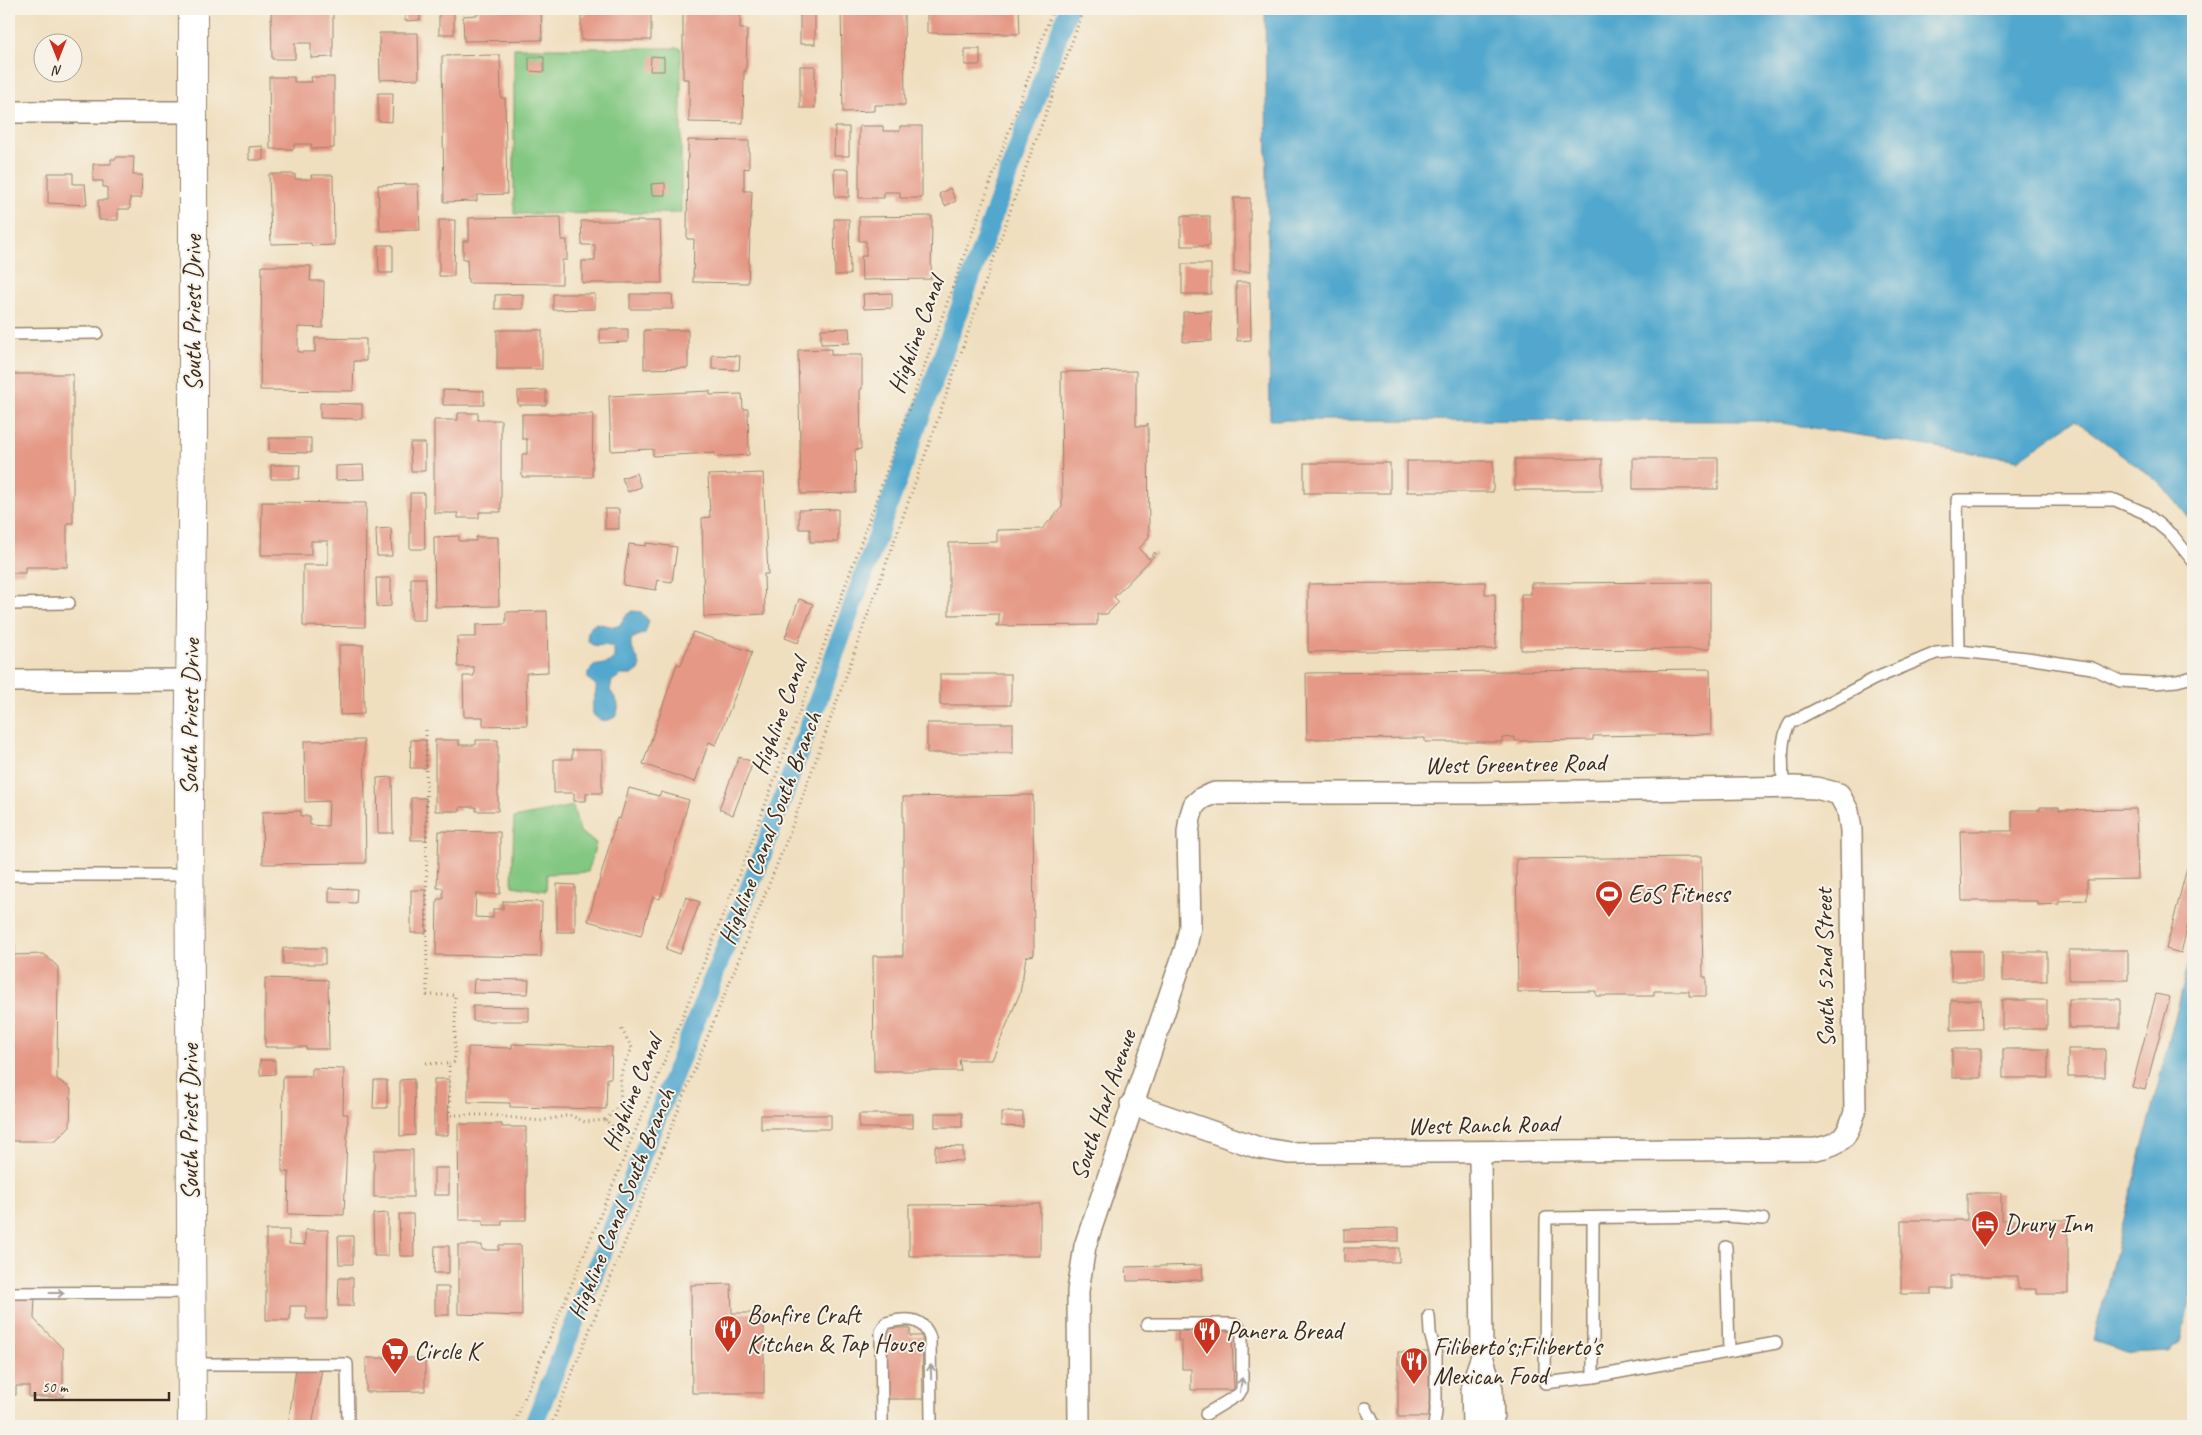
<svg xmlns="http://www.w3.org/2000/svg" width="2202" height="1435" font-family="Caveat,sans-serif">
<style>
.green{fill:#83c882;stroke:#5f7950}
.water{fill:#51a7cd;stroke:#466876}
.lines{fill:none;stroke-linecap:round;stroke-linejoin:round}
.canal{stroke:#51a7cd;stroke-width:19}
.building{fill:#e59885}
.service-casing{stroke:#96846e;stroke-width:14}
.minor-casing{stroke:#96846e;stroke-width:24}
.secondary-casing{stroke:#96846e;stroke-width:30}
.path{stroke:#96846e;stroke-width:3;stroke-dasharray:1 4;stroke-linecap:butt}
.service{stroke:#fff;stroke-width:11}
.minor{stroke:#fff;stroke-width:21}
.secondary{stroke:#fff;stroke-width:28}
.oneway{stroke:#a79f9a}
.labels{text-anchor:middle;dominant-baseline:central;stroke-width:4;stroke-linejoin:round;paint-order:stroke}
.street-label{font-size:25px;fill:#3b2a1e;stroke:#f7f3e8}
.poi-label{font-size:25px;fill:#3b2a1e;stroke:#f7f3e8;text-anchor:start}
</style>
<rect width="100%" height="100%" fill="#f7f3e8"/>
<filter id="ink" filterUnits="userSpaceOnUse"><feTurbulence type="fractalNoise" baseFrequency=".02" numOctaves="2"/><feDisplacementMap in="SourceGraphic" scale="10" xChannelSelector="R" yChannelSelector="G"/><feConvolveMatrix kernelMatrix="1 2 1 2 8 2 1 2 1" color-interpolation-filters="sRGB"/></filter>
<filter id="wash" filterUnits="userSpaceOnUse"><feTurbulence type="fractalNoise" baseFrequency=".0096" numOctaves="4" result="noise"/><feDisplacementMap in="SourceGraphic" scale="20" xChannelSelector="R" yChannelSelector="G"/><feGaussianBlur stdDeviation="1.12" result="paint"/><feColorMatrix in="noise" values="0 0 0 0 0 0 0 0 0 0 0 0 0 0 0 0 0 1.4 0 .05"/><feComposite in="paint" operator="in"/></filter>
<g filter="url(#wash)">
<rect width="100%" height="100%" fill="#f0dfbf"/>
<!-- green -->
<g class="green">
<polygon points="514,48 681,48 681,213 514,214"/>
<polygon points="573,806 580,832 596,843 588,872 547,874 546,891 512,886 514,818"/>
</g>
<!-- water -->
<g class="water">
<polygon points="1265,9 2193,9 2193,523 2161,484 2075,420 2018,460 1769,421 1270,420"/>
<path d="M632,611l9,1 8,9 -4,12c-4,2 -8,3 -12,5 -8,7 8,20 7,31l-8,6h-11l-9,6 -2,9c6,10 12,15 5,27 -5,3 -10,5 -16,2 -15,-7 -1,-23 -3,-34l-8,-6v-7l7,-7c12,-1 23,-2 18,-18 -11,-5 -29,6 -25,-17l8,-7 19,4 5,-2 5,-9z"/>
<polygon points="2193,946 2193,1290 2180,1342 2168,1351 2130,1353 2093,1341"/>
</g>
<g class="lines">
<!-- canal -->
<polyline class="canal" points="533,1426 760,861 1068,9"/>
</g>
<g id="blocks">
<!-- building -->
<g class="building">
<polygon points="271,9 333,9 333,57 311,58 311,43 295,43 295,59 272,59"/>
<polygon points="405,9 420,9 420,20 405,21"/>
<rect x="439" y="9" width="15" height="25"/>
<polygon points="478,9 541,9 542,40 464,41 463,16 478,15"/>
<polygon points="586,9 651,9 651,40 581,40 581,16 586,15"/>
<polygon points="683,9 740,9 740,29 747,29 746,71 744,71 743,123 689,122 689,79 683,79"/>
<rect x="800" y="9" width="15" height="35"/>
<polygon points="841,9 904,9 905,105 874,105 874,111 843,112"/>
<polygon points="921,9 1019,9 1020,34 927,33 927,10 921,11"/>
<polygon points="379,33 418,33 419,79 380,80"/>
<rect x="965" y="49" width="15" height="16"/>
<polygon points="500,55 501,98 505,98 507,194 477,195 477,201 444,202 442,56"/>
<polygon points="651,56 664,57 664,71 650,71"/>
<polygon points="529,57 544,57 544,72 529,71"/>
<rect x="800" y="66" width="15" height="42"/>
<polygon points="269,77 294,77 294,82 312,82 311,77 334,77 334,148 312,149 311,144 294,144 294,149 270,149"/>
<polygon points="378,93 393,93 392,122 378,121"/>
<polygon points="859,126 883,126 883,131 900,131 900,126 922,126 922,198 900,198 900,192 884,192 884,198 859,198"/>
<polygon points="835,127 849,127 849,156 834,156"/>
<polygon points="688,140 749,141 749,169 744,168 744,191 752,191 748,283 693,282 694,239 687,239"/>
<polygon points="263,146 263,160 249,160 249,147"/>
<polygon points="116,157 134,157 133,175 142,175 141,198 130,198 130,209 118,209 118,220 99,220 98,200 107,200 107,187 103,187 103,181 93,181 93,164 111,164 111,159 116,159"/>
<polygon points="834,169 849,169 849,197 835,197"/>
<polygon points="48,173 73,173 73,184 85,184 87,205 48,203"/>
<polygon points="269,174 295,174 295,179 312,179 311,175 333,175 334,245 311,246 311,243 271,244"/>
<polygon points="665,183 665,195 652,195 651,184"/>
<polygon points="418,184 420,230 380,231 378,185"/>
<polygon points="950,188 956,201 945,206 939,194"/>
<rect x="1234" y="198" width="16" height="74"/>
<polygon points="932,216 931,279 862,280 861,256 866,256 866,241 859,241 859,217"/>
<rect x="1181" y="216" width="29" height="30"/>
<polygon points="561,217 562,240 567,240 567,260 562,260 562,284 468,283 467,259 463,259 463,241 469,241 469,218"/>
<polygon points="834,219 849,219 850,275 835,275"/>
<polygon points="439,220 455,220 454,276 439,276"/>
<polygon points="581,221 660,221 662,283 582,283 582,261 595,261 595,245 582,245"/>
<polygon points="378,245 393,245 393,273 379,273"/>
<rect x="1182" y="264" width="29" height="30"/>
<polygon points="262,266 311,266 310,281 324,281 323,328 298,327 298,352 315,352 315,338 366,339 366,361 354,361 353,391 260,390"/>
<polygon points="1236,282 1250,282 1251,340 1237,341"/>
<polygon points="892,293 892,308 864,309 863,294"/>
<polygon points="523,294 523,309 495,309 495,295"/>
<polygon points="553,294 595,294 595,309 553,310"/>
<polygon points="630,294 672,294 673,309 630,309"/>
<polygon points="1211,311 1212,341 1183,342 1183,312"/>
<polygon points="849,328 850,343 821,344 821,329"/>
<polygon points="600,329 628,329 628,342 600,343"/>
<rect x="497" y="330" width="45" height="39"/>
<polygon points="644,330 688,330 688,368 644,369"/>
<polygon points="831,349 831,355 862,355 862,389 860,389 861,449 855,450 856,493 801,494 798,350"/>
<polygon points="712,355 740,356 739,370 712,369"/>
<polygon points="1136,371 1136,426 1146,426 1148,423 1149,537 1139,549 1149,559 1155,552 1156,554 1114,597 1119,602 1107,614 1097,614 1097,625 996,626 996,624 999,624 999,614 949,615 949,543 997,542 997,530 1042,529 1062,507 1061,372"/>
<polygon points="9,374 73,374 73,523 67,523 67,567 25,567 25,573 9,573"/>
<polygon points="443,390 484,391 484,405 443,405"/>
<polygon points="546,390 546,405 518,405 518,391"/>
<polygon points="710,391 710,395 742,394 743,409 748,409 749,455 715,457 715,453 653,456 653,449 611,451 609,396"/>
<polygon points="320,403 362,404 362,419 320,418"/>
<polygon points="458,413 478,413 478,420 501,420 501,512 479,512 479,518 458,518 458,513 434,513 434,420 458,420"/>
<polygon points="522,414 593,414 592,477 522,477 522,454 527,454 527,439 522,439"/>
<polygon points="269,438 311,438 311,453 269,452"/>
<polygon points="410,443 425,443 425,471 411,471"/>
<rect x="1633" y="458" width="85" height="31"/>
<rect x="1515" y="459" width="87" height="31"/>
<rect x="1407" y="461" width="86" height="31"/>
<rect x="1304" y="463" width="86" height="30"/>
<polygon points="271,465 300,465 299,479 271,479"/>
<polygon points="363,465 364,479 336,480 336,466"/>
<polygon points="636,473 641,487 628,492 622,478"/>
<polygon points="763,473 768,574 764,574 765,614 704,617 702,518 710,517 708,475"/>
<polygon points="410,493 424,493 425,549 410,549"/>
<polygon points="262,502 366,503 365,627 303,626 303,565 328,565 328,541 311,541 311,555 261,555"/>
<rect x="605" y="509" width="14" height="20"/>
<polygon points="838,509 838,542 810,542 810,529 799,529 799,510"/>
<polygon points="391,528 392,556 377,556 376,529"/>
<polygon points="459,536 459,541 476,541 476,537 498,537 499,606 435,607 434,537"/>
<polygon points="646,543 677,547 672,582 658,580 656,590 623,585 629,544 646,546"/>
<polygon points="376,578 391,578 391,606 377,607"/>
<polygon points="411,578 426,578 425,620 411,620"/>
<polygon points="1485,582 1485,594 1495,594 1496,649 1308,652 1308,584"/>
<polygon points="1710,582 1710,649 1521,650 1521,594 1531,594 1531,583"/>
<polygon points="799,599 813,604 798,643 785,638"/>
<polygon points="547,611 548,672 526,673 527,725 483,726 483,717 464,717 463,676 474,676 474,667 458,667 457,637 476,637 476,625 506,624 506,612"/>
<polygon points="693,632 752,652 716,745 709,742 695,782 643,764 677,664 681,665"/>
<polygon points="339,645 363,645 364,714 340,715"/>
<polygon points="1710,669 1711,734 1593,736 1593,740 1515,741 1515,737 1502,738 1502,742 1425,742 1425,738 1307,739 1306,673"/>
<rect x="940" y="674" width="71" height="31"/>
<rect x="927" y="723" width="86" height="30"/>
<polygon points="364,740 366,863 263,864 262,812 301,811 301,816 310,816 310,825 328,826 329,801 305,802 304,741"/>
<polygon points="411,740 426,740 426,768 410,768"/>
<polygon points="435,740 459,740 459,745 476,745 476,740 498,740 498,811 476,811 476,807 460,807 460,811 435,811"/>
<polygon points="572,750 602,750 602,793 586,793 586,801 574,801 574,793 554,793 554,759 572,759"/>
<polygon points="739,757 753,762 733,815 719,809"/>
<polygon points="392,777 393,833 378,833 377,778"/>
<polygon points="629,788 659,796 661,792 689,800 660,899 653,897 641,936 588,921 617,818 620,819"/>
<polygon points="1033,795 1034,955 1026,957 1020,993 992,1060 959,1060 961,1071 874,1071 873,956 903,956 903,797"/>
<rect x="411" y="798" width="15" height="42"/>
<polygon points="2040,807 2059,807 2059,810 2136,809 2138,879 2087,880 2087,900 2059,901 2059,904 2038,905 2038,901 1962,901 1960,831 2012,831 2012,810 2040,810"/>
<polygon points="439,831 500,832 500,894 476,894 475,917 493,918 493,909 503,909 503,901 542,902 541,957 436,955 437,899 443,899 443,888 437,888"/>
<polygon points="1701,857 1703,977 1706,977 1706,996 1689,996 1689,991 1654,991 1654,996 1596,996 1596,991 1518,992 1516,859"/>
<polygon points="2188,864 2193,865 2193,904 2181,953 2166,949"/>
<polygon points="557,884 575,885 575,932 557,932"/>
<polygon points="329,888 357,889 356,903 329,902"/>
<rect x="411" y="890" width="15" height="43"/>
<polygon points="686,897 700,902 680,954 666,949"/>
<polygon points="9,944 12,944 12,955 44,954 58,967 57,1079 71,1089 70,1126 55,1141 9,1141"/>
<rect x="283" y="948" width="42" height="16"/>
<rect x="2069" y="950" width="59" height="30"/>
<rect x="1951" y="951" width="31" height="30"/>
<rect x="2002" y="952" width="45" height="29"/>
<polygon points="265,978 328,980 329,1049 306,1049 306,1047 265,1047"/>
<polygon points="474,979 529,980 528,994 473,993"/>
<polygon points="2156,994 2170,997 2145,1090 2132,1087"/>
<rect x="2069" y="999" width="51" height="29"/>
<polygon points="1951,1000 1981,1000 1982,1029 1951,1030"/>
<rect x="2002" y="1000" width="45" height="29"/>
<polygon points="473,1006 529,1007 529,1021 473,1021"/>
<polygon points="512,1044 612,1047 611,1078 607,1078 606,1109 510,1107 510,1103 468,1102 468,1047 512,1048"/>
<rect x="1952" y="1049" width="29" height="29"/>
<rect x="2003" y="1049" width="45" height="29"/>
<rect x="2068" y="1049" width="37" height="28"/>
<polygon points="260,1060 275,1060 275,1074 260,1075"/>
<polygon points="312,1068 344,1069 343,1114 348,1114 344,1215 288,1214 289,1172 282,1172 283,1076 312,1076"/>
<polygon points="414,1079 415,1135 400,1136 400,1080"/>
<polygon points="434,1079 449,1079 448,1135 434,1135"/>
<polygon points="374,1080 387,1080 387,1108 373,1108"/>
<polygon points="1001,1112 1023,1112 1023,1127 1001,1126"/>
<rect x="935" y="1113" width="27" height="14"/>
<rect x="859" y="1114" width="54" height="14"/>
<rect x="761" y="1115" width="70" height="14"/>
<polygon points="458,1124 502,1124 502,1127 526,1127 526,1220 502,1220 502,1225 483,1225 483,1220 459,1220"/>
<polygon points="935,1146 963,1147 963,1161 935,1160"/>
<rect x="374" y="1150" width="39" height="47"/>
<rect x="434" y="1168" width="15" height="27"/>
<polygon points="1967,1193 2001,1193 2001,1220 2068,1220 2068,1294 2037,1294 2037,1289 2018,1289 2018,1276 1951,1276 1951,1289 1932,1289 1932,1294 1901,1294 1901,1220 1967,1220"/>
<polygon points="1040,1204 1040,1256 909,1256 909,1205"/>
<polygon points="388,1213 388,1256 374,1256 373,1214"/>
<polygon points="399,1214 413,1214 414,1256 400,1256"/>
<polygon points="1399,1228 1399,1241 1344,1242 1344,1229"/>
<polygon points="266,1230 289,1230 289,1244 305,1245 305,1230 328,1230 327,1319 306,1319 306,1306 290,1306 290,1320 266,1320"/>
<polygon points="338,1236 353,1236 353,1264 339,1264"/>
<polygon points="458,1245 482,1245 482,1250 499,1250 499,1245 521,1245 522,1316 458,1314"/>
<polygon points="435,1246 449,1246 449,1273 434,1273"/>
<rect x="1344" y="1248" width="55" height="14"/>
<polygon points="1202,1265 1203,1280 1127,1281 1126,1267"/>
<polygon points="339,1278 353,1278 353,1306 338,1306"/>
<polygon points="731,1284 732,1313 764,1313 764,1393 692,1393 691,1285"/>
<rect x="435" y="1287" width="14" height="28"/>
<polygon points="9,1297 35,1297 34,1319 63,1349 63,1397 29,1397 29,1386 16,1386 16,1395 9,1395"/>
<polygon points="1209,1325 1217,1326 1217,1331 1232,1331 1234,1390 1191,1390 1191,1369 1182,1369 1182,1341 1178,1341 1178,1331 1209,1332"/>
<polygon points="885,1328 910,1328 910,1336 922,1336 923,1399 886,1399"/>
<rect x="1398" y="1352" width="31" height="65"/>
<polygon points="366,1358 425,1358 425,1391 366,1392"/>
<polygon points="296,1369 322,1369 312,1426 288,1426"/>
</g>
</g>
</g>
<g filter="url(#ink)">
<use href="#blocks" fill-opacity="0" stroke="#96846e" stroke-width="1"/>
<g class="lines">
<!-- service casing -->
<g class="service-casing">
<g id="service">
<polyline points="9,334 97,333"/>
<polyline points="9,604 69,603"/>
<polyline points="1959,651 1957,500 2115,500 2145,513 2173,536 2193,561"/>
<path d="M1783,787c0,-20 -4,-47 7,-64l84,-44 62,-26 23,-2 68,7 65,10 28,13 34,2 23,-2 16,-4"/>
<polyline points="9,875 189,875"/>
<polyline points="1593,1219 1593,1377"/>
<polyline points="1763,1219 1726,1216 1546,1218 1545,1383 1593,1377 1776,1343"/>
<polyline points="1726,1247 1729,1351"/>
<polyline points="9,1293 191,1292"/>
<polyline points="1429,1316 1430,1333 1436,1355 1436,1412 1434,1426"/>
<polyline points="1147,1324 1229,1324 1237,1325 1242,1331 1242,1389 1239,1394 1206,1414"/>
<polyline points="192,1364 347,1364 348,1426"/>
<polyline points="1366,1408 1375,1426"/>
<path d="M882,1422l-1,-90 5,-9c19,-5 37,-7 44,15l1,83"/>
</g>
</g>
<!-- minor casing -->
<g class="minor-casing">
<g id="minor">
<polyline points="9,112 193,112"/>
<polyline points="9,681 190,680"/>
<polyline points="1480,1153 1482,1356 1492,1389 1493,1426"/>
<path d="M1079,1426l-1,-135 7,-45 101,-299 4,-20 -2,-94 2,-15 4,-13 8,-7 13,-5h261l317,-6 23,1 23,6 9,17 3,19 4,282c-8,26 -13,32 -39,37l-527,4 -30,-5 -128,-44"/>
<polyline points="1473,1426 1472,1385 1482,1356"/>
</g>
</g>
<!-- secondary casing -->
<g class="secondary-casing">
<polyline id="secondary" points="192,1426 189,789 193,432 193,9"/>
</g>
<!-- path -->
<g class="path">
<polyline points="426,730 427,995 455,995 455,1056 454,1062 449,1064"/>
<polyline points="426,1063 449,1064 450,1115 490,1115 540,1121 570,1115 585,1122 605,1120 619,1132 633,1136"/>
<path d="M605,1120c22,-19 13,-23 16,-46 2,-9 8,-18 11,-26l-11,-20"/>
<polyline points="513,1426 680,1023 746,857 824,645 1053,9"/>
<polyline points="551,1426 790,832 934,430 1014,200 1084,9"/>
</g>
<!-- service -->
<use href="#service" class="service"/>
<!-- minor -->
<use href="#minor" class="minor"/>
<!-- secondary -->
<use href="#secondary" class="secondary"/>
</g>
<!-- one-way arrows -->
<defs><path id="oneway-shaft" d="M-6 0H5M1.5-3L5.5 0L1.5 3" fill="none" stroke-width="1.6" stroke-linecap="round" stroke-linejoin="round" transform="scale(1.25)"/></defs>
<g class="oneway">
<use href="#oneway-shaft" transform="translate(57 1293)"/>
<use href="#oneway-shaft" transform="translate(931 1372) rotate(-91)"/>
<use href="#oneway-shaft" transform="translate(1241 1385) rotate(-82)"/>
</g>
</g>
<!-- icons -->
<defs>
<g id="stadium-pin" transform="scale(1.4375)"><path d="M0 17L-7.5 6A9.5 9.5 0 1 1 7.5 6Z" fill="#c8321e" stroke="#f7f3e8"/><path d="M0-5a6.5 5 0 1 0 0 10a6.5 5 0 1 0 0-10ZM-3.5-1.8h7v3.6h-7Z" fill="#fff"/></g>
<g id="hotel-pin" transform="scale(1.4375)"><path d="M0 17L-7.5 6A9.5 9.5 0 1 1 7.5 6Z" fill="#c8321e" stroke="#f7f3e8"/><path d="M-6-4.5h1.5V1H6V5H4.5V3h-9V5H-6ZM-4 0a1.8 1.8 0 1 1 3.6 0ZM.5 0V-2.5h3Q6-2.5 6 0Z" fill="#fff"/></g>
<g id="restaurant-pin" transform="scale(1.4375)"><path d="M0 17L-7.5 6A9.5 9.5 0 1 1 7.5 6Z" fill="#c8321e" stroke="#f7f3e8"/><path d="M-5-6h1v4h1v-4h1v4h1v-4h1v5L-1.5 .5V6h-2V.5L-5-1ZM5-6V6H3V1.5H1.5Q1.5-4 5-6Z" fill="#fff"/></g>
<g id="supermarket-pin" transform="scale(1.4375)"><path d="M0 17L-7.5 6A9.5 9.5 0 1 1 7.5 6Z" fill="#c8321e" stroke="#f7f3e8"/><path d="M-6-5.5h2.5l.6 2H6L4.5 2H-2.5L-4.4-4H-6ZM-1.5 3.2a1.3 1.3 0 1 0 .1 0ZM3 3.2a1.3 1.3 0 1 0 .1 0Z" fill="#fff"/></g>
</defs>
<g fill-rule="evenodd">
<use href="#stadium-pin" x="1609" y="894"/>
<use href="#hotel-pin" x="1985" y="1224"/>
<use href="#restaurant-pin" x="728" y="1329"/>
<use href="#restaurant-pin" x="1207" y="1331"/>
<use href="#supermarket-pin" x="395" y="1351"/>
<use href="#restaurant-pin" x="1414" y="1361"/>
</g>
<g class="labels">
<!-- street labels -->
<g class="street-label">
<text transform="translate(193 313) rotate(-90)">South Priest Drive</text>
<text transform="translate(916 335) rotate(-70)">Highline Canal</text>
<text transform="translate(779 716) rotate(-70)">Highline Canal</text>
<text transform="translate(190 717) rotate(-89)">South Priest Drive</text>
<text transform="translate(1515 764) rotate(-1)">West Greentree Road</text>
<text transform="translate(770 828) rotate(-69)">Highline Canal South Branch</text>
<text transform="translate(1825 968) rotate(-91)">South 52nd Street</text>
<text transform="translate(632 1093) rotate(-68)">Highline Canal</text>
<text transform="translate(1103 1105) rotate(-71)">South Harl Avenue</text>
<text transform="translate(190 1122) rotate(-90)">South Priest Drive</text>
<text transform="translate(1483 1125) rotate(-1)">West Ranch Road</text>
<text transform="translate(621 1204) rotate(-68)">Highline Canal South Branch</text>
</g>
<!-- poi labels -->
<g class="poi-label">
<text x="1628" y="894">EōS Fitness</text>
<text x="2004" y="1224">Drury Inn</text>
<text x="747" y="1315">Bonfire Craft<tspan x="747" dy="29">Kitchen &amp; Tap House</tspan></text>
<text x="1226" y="1331">Panera Bread</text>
<text x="1433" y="1347">Filiberto's;Filiberto's<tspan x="1433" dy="29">Mexican Food</tspan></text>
<text x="414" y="1351">Circle K</text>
</g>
</g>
<!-- margin -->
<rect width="2202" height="1435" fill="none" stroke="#f7f3e8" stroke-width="30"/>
<!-- north arrow -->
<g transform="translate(58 58) rotate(180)"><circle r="24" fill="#f7f3e8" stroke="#aca397"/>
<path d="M0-4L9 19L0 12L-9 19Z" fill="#c8321e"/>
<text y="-8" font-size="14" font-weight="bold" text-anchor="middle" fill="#3b2a1e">N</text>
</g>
<!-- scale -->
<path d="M35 1392v8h134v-8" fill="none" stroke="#3b2a1e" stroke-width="2.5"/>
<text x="42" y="1392" font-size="15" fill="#3b2a1e" stroke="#f7f3e8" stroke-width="4" paint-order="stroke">50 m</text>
</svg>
